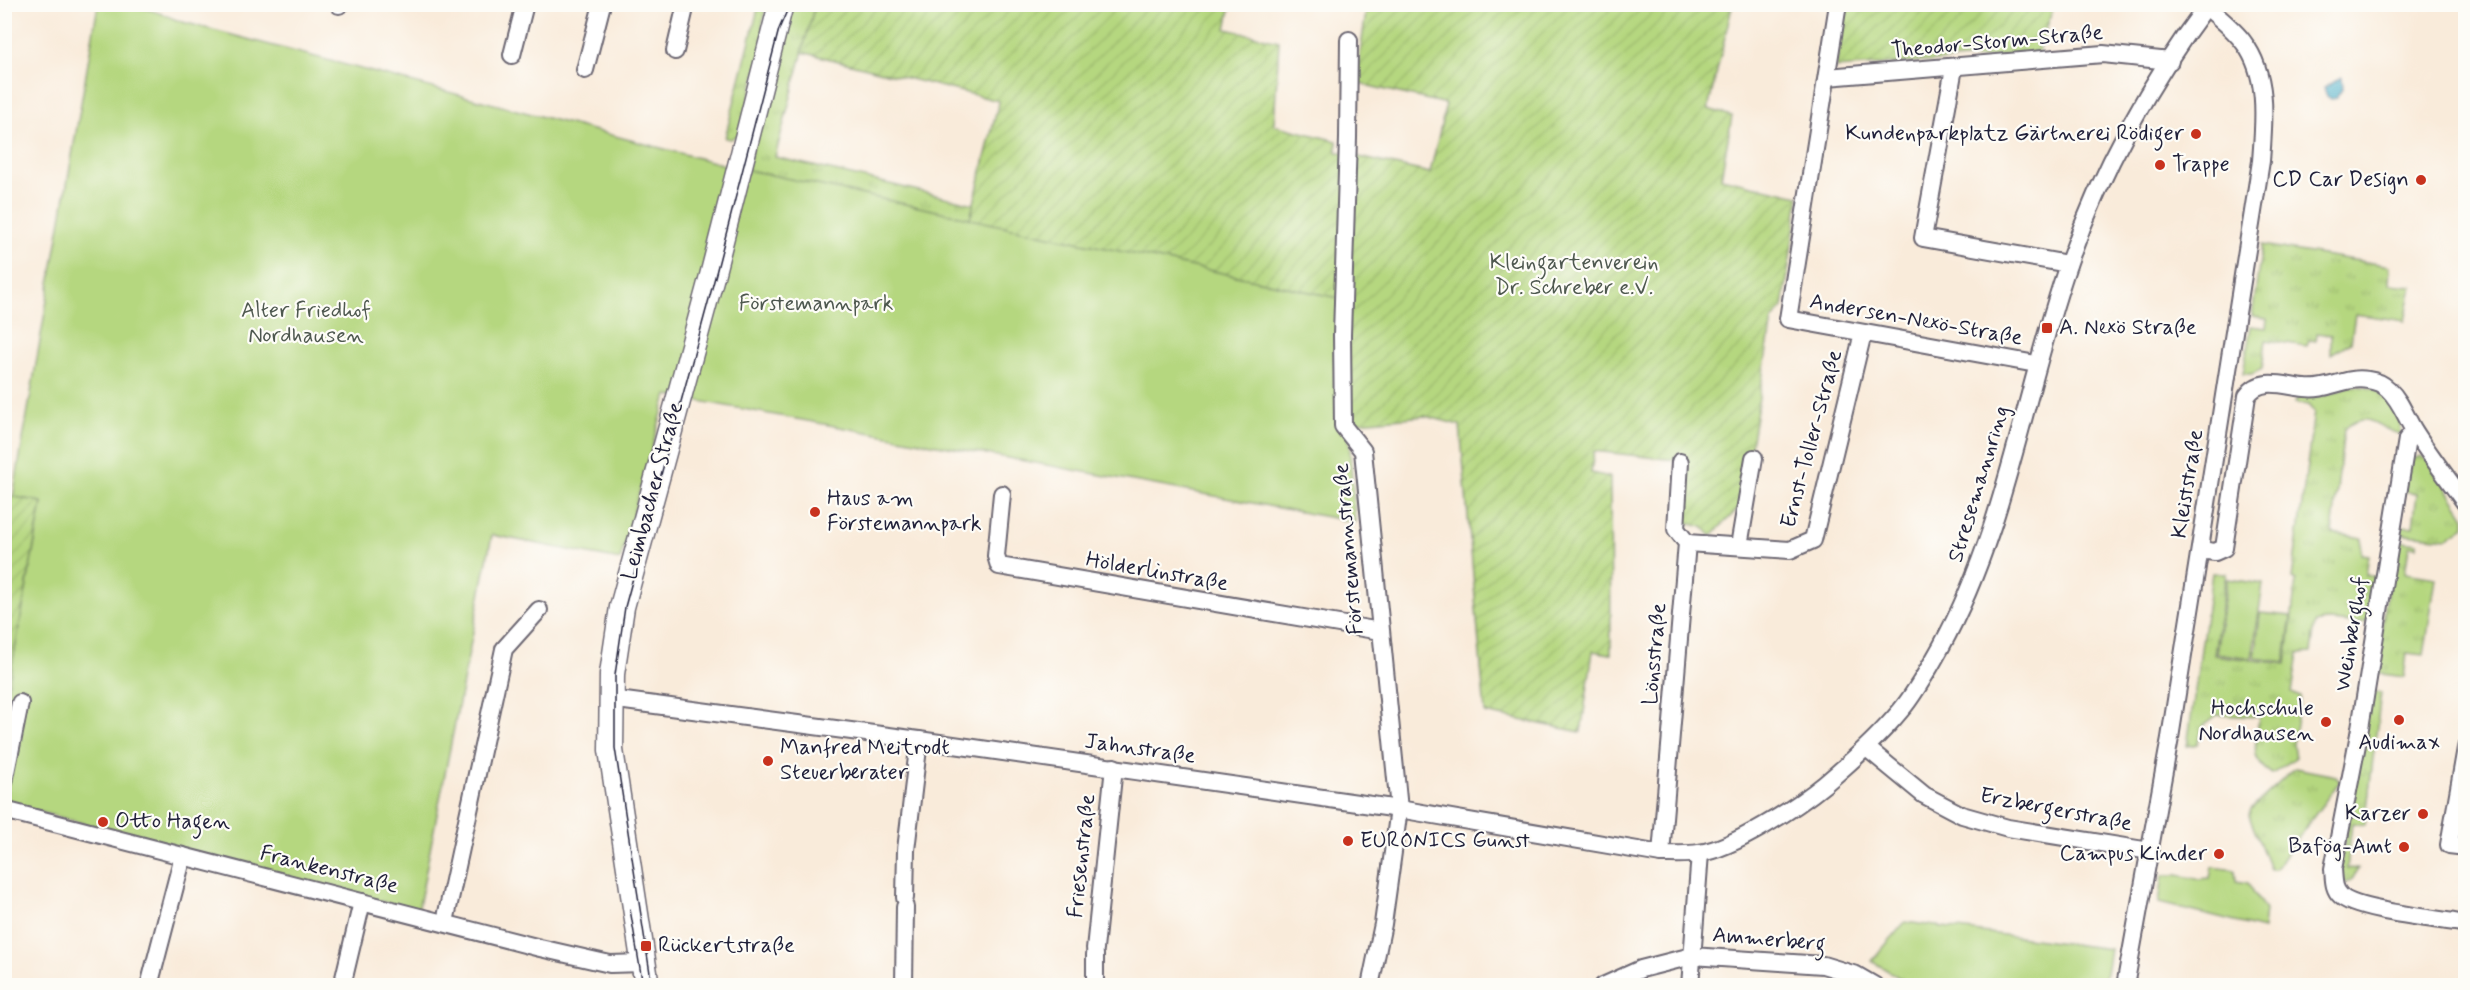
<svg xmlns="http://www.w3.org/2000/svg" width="2470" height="990" font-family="Mynerve,sans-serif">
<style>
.grass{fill:url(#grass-tufts);stroke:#6c7c5d;stroke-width:1.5}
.park{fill:#b5d77f;stroke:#6c7c5d;stroke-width:1.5}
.garden{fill:url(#garden-furrows);stroke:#6c7c5d;stroke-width:1.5}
.water{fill:url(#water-ripples);stroke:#356881;stroke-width:1.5}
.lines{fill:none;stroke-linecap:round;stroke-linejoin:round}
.street-casing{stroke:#6d6873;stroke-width:20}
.secondary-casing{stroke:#6d6873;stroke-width:27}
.street{stroke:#fff;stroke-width:16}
.secondary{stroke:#fff;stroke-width:24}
.tram{stroke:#22223b;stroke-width:1.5}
.poi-dot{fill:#c8321e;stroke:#fdfcf7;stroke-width:2}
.labels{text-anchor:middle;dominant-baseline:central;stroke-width:4.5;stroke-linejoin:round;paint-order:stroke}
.street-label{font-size:22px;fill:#22223b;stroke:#fdfcf7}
.poi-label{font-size:22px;fill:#22223b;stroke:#fdfcf7;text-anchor:start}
.park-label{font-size:22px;fill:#4e584f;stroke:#fdfcf7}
</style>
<defs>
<pattern id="grass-tufts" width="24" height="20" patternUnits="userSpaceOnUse" patternTransform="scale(1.5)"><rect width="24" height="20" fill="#b5d77f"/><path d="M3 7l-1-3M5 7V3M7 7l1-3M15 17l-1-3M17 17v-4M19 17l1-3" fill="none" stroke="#9bb86f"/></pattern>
<pattern id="garden-furrows" width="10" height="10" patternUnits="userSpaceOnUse" patternTransform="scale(1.5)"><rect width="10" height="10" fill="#b5d77f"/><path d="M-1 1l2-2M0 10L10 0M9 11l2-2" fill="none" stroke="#9bb86f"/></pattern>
<pattern id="water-ripples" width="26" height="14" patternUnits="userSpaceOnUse" patternTransform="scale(1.5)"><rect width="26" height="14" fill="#48adc7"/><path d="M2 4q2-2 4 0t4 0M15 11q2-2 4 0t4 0" fill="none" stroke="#3c8ca3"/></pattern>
</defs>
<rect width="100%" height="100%" fill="#fdfcf7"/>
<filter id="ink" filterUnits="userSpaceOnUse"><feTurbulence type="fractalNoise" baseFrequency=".0167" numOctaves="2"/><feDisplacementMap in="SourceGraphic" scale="12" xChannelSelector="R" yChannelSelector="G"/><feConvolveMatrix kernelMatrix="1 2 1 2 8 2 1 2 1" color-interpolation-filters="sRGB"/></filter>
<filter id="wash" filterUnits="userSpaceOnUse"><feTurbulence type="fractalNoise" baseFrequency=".008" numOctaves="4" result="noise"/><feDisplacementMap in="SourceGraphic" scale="24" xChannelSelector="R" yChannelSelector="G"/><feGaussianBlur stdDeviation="1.35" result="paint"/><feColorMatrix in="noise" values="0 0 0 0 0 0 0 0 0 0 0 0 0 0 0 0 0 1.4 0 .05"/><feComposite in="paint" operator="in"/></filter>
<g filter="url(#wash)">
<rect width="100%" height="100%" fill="#f9ebda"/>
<!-- grass -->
<g class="grass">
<polygon points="759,5 766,5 762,28 767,30 740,133 731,139 725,138"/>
<polygon points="793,5 815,5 775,157 974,204 970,219 747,170 787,15"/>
<polygon points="2262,245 2390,266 2389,284 2412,286 2405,321 2355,314 2351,342 2331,354 2331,335 2317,333 2316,341 2309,340 2307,346 2266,340 2262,369 2252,374 2243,374 2251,326 2266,328 2267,319 2252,316"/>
<path d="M2350,386c8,0 17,0 25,4 15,7 27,29 26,44 -24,-3 -30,-27 -57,-5l-12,104 30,5 -1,16 8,1 -3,20 14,3 -6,40c-24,12 -36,-2 -59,5l-4,30 -13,1 -6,39 8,4 -7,47 2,14 -23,16c-25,-15 -15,-33 -13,-57l-42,-2 -13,10 -7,19 -10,2 25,-173h14l-12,82 72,9 10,-83 -4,-2 22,-167 -6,-7 -13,-2 4,-8 25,1z"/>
<polygon points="2421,456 2430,462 2465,517 2465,526 2448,538 2396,533 2397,526 2413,527 2417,493 2403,491 2412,459"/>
<polygon points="2395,540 2417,543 2417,547 2409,546 2405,573 2436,578 2424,655 2407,653 2404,677 2375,673"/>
<polygon points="2371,692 2381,693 2365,825 2352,823 2347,868 2358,869 2352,880 2342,884 2338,879"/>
<polygon points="2295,768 2336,776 2340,781 2275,869 2270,869 2249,816 2251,809"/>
</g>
<!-- park -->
<g class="park">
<path d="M98,5c37,0 47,1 81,16l546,144 623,135v123l7,99 -688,-127 -47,165 -128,-25 -74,376 -413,-108 17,-102 -16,-3 36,-195 -29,-6z"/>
<polygon points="2227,579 2263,584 2252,658 2216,653"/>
<polygon points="2260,613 2291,616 2285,662 2255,658"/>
<polygon points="2212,867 2235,870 2236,881 2248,883 2265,910 2263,929 2159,903 2163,875 2178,875 2197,879 2210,878"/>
<polygon points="1905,922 2110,949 2104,985 1911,985 1872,961"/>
</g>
<!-- garden -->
<g class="garden">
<polygon points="1724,4 1732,7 1708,109 1732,116 1721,178 1799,196 1783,307 1772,320 1741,506 1711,536 1703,527 1682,522 1684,461 1594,451 1591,473 1610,477 1611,654 1593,651 1581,732 1485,713 1460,425 1425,416 1348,423 1348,300 970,219 999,101 802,52 815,5 1231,5 1226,29 1279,41 1274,125 1337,141 1337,152 1430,173 1446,104 1356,83 1367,5"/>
<polygon points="1846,5 2054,5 2038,54 1836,68"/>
<polygon points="5,495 42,502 6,698 4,698"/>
</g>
<!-- water -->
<polygon class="water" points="2342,77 2343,88 2336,98 2331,99 2327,96 2324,88"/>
</g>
<g filter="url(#ink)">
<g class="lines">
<!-- street casing -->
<g class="street-casing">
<g id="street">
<polyline points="1838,4 1788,319 2036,364"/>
<polyline points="339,5 340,4"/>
<polyline points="1349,40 1348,138 1342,335 1343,426 1363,451 1399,809 1383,924 1370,986"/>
<polyline points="675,51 686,4"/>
<polyline points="512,55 525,4"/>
<polyline points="1954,68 1923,238 2068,264"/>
<polyline points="585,70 602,4"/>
<polyline points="1827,77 2103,54 2170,61"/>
<path d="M2414,431l-7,8 -48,295 -26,135c1,10 0,20 8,27 14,15 100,23 125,28"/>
<polyline points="1002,494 996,556 999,566 1380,631"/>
<polyline points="1687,543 1790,550 1813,540 1863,333"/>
<polyline points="1739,546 1754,458"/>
<path d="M2200,550l15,2 9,-4 23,-152c13,-20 37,-10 58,-8 23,3 40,-12 63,-8 8,1 15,4 20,9 13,12 18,29 27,43 16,25 34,48 51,72"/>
<path d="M610,699l309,41 480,69 262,45c13,0 26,1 38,-1 34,-4 99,-47 126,-69 27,-23 53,-46 76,-74 16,-19 28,-42 40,-63 66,-120 83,-257 128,-385 32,-91 81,-181 139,-258"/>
<polyline points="2466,748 2449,845 2466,847"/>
<polyline points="1868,749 1924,795 1962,815 2008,828 2150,851"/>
<polyline points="4,782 20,703"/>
<polyline points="4,810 540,948 610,964 643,963"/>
<polyline points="1661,854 1687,543 1676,529 1680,462"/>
<polyline points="905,898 906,850 919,740"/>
<polyline points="445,922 504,649 539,610"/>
<polyline points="1095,949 1114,767"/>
<polyline points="1095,954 1095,986"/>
<polyline points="149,986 183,856"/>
<polyline points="342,986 362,902"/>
<polyline points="904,986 905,907"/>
<polyline points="1603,986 1641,969 1692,956 1823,965 1856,975 1875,986"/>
<polyline points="1690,986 1700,853"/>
<path d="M2125,986l45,-248 91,-577c3,-39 8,-85 -17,-118 -10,-14 -25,-25 -37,-36"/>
</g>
</g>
<!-- secondary casing -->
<g class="secondary-casing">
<polyline id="secondary" points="647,986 611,750 612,674 622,607 712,276 781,4"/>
</g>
<!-- street -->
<use href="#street" class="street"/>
<!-- secondary -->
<use href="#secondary" class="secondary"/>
<!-- tram -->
<g class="tram">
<polyline points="630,909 643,986"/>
<polyline points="652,986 615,748 615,675 625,607 715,277 779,29 790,4"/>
</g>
</g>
</g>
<!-- markers -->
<g class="poi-dot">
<circle cx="2196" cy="134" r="6"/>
<circle cx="2160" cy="165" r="6"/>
<circle cx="2421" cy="180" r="6"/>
<rect x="2041" y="322" width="12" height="12" rx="3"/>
<circle cx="815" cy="512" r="6"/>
<circle cx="2399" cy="720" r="6"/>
<circle cx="2326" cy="722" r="6"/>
<circle cx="768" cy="761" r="6"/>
<circle cx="2423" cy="814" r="6"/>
<circle cx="103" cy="822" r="6"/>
<circle cx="1348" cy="841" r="6"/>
<circle cx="2404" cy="847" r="6"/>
<circle cx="2219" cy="854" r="6"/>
<rect x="640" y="940" width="12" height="12" rx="3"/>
</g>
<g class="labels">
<!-- street labels -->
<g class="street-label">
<text transform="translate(1997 42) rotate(-5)">Theodor-Storm-Straße</text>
<text transform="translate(1916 320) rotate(10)">Andersen-Nexö-Straße</text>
<text transform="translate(1812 439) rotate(-75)">Ernst-Toller-Straße</text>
<text transform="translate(1979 484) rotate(-73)">Stresemannring</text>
<text transform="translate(2188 484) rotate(-81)">Kleiststraße</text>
<text transform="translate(653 491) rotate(-75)">Leimbacher Straße</text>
<text transform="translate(1349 549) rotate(-95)">Förstemannstraße</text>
<text transform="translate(1157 572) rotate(10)">Hölderlinstraße</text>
<text transform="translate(2352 634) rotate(-81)">Weinberghof</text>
<text transform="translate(1655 654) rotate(-85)">Lönsstraße</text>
<text transform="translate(1140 749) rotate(8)">Jahnstraße</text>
<text transform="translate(2056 810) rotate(11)">Erzbergerstraße</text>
<text transform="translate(1082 856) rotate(-84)">Friesenstraße</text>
<text transform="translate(329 870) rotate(14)">Frankenstraße</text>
<text transform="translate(1769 940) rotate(5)">Ammerberg</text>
</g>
<!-- poi labels -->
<g class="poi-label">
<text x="2184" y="134" text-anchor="end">Kundenparkplatz Gärtnerei Rödiger</text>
<text x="2172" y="165">Trappe</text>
<text x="2409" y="180" text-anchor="end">CD Car Design</text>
<text x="2059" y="328">A. Nexö Straße</text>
<text x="827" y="499">Haus am<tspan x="827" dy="25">Förstemannpark</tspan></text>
<text x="2314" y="709" text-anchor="end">Hochschule<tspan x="2314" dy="25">Nordhausen</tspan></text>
<text x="2399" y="743" text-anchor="middle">Audimax</text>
<text x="780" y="748">Manfred Meitrodt<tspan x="780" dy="25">Steuerberater</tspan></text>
<text x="2411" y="814" text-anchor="end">Karzer</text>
<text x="115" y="822">Otto Hagen</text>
<text x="1360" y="841">EURONICS Gunst</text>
<text x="2392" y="847" text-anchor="end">Bafög-Amt</text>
<text x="2207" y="854" text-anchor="end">Campus Kinder</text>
<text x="658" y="946">Rückertstraße</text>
</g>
<!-- park labels -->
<g class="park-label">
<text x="1574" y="263">Kleingartenverein<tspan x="1574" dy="25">Dr. Schreber e.V.</tspan></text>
<text x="816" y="304">Förstemannpark</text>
<text x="306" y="311">Alter Friedhof<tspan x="306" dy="25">Nordhausen</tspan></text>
</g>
</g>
<!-- margin -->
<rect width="2470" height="990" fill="none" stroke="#fdfcf7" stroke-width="24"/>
</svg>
